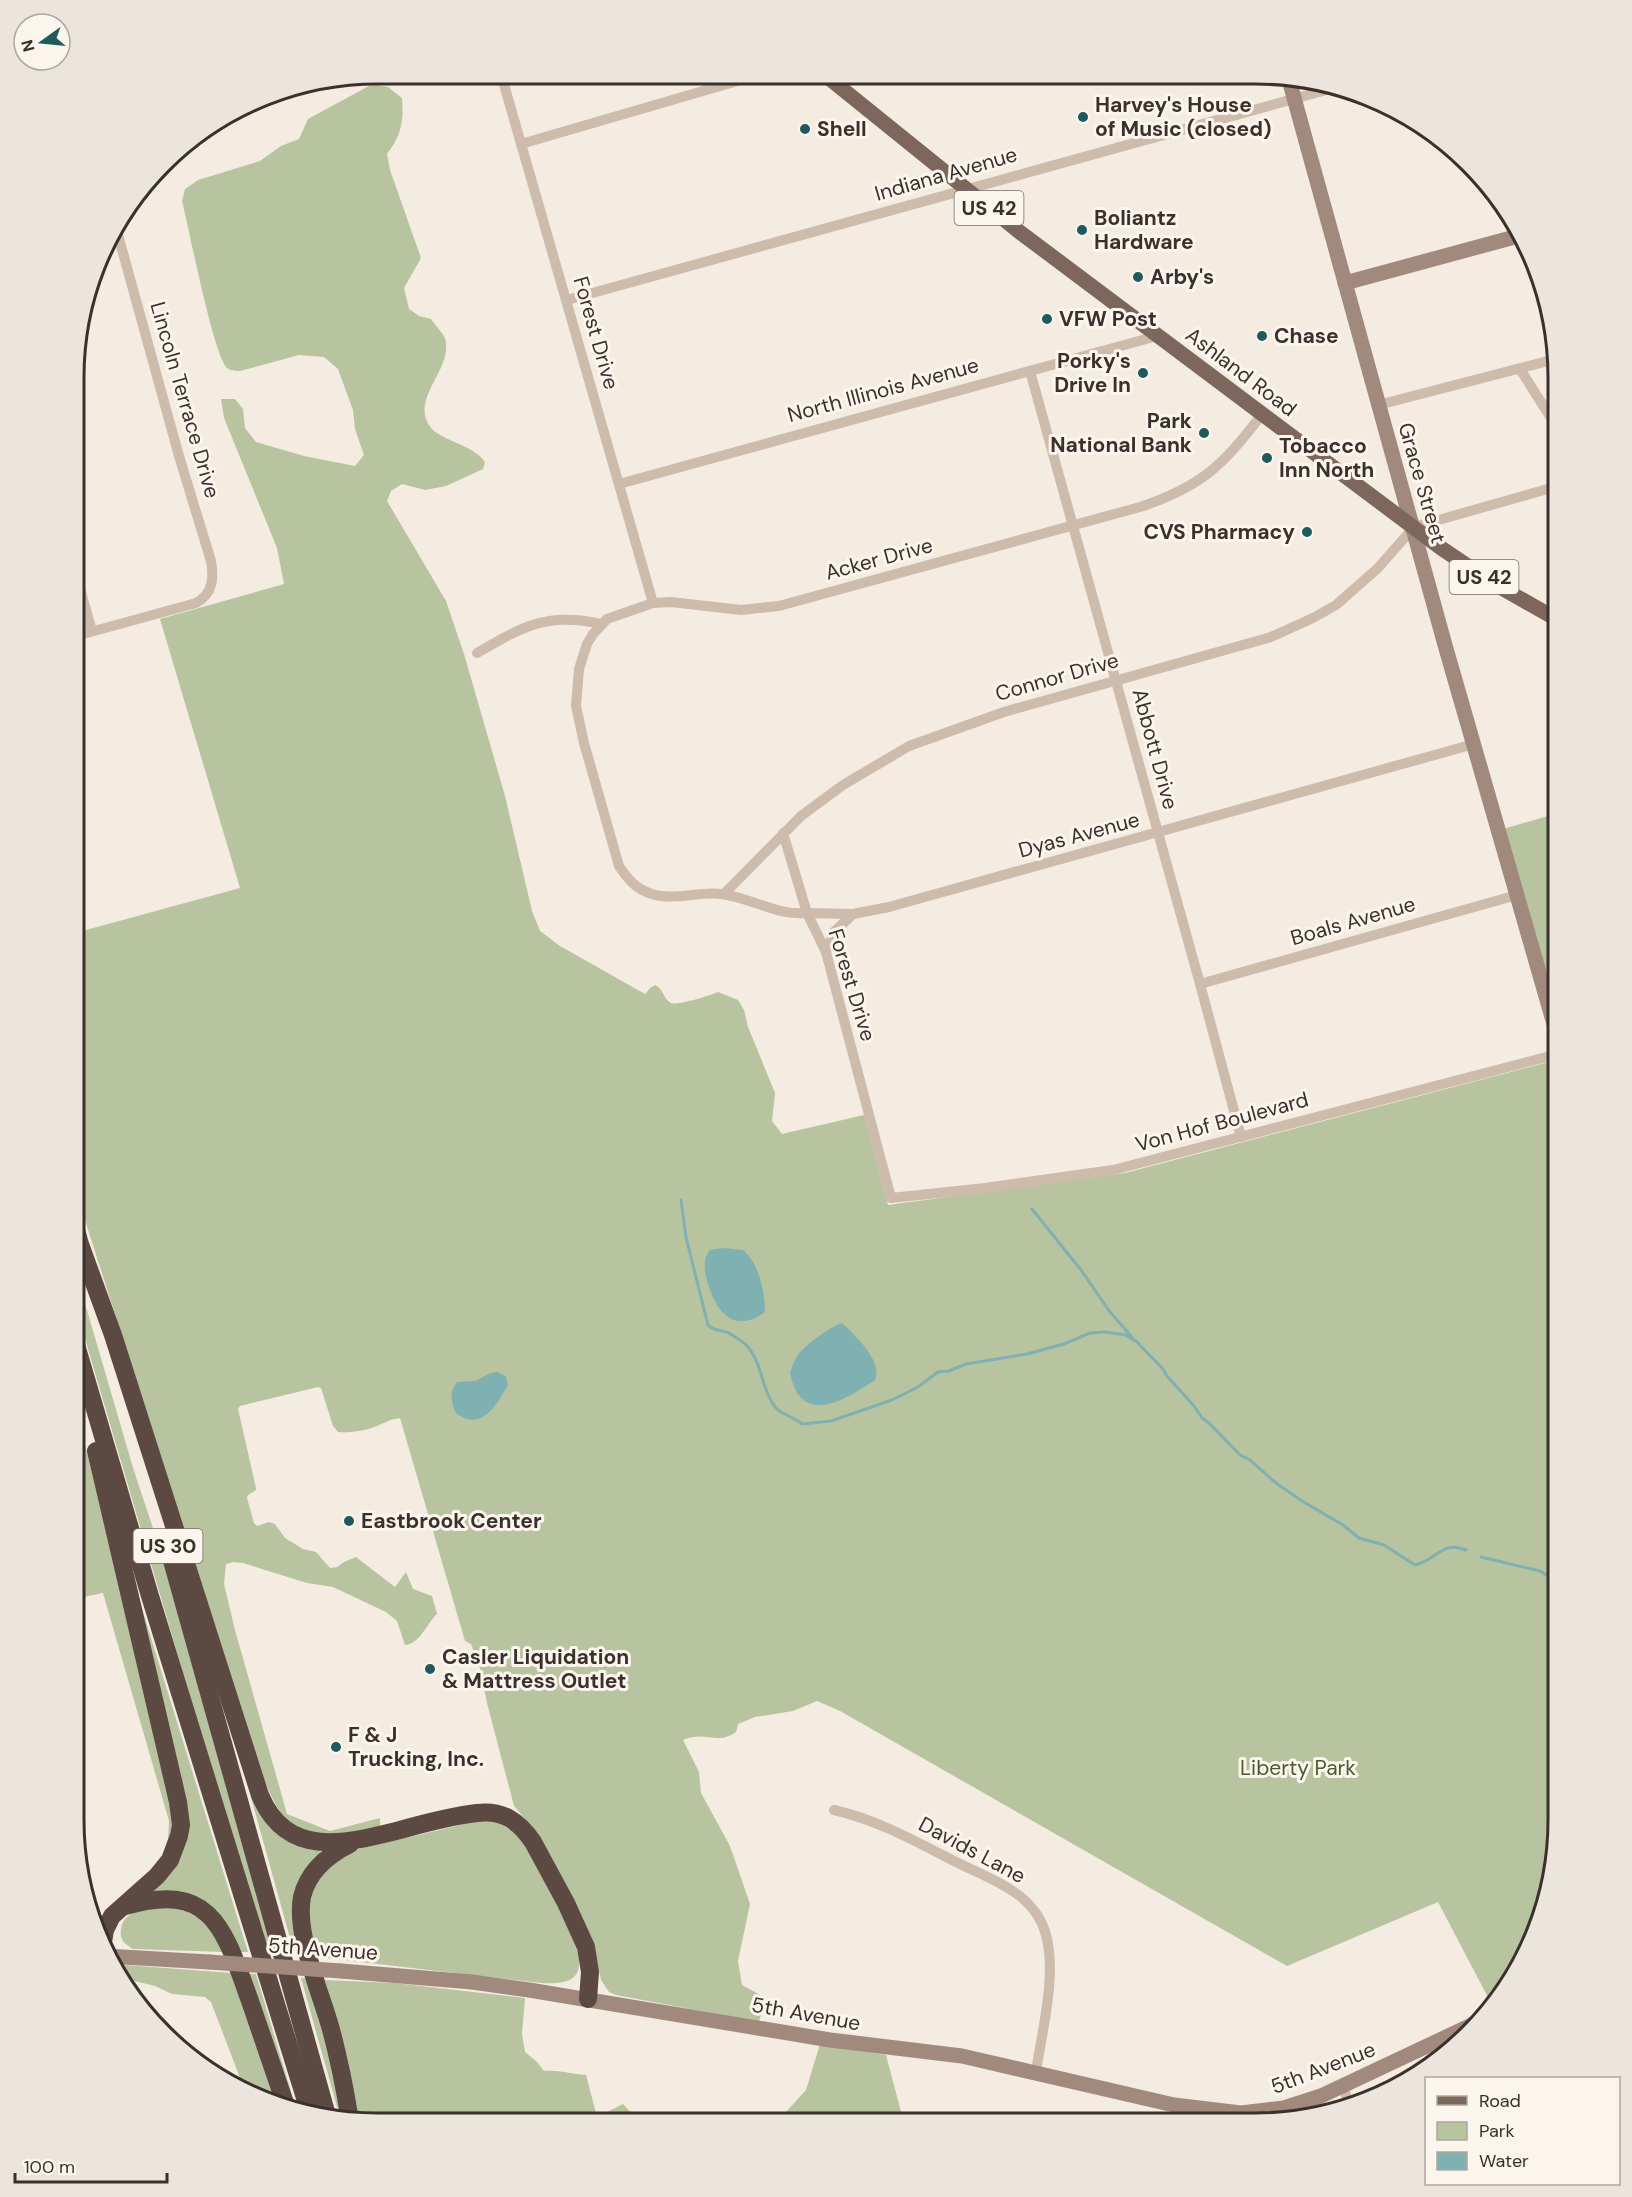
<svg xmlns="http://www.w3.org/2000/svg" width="1632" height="2197" font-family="'DM Sans',sans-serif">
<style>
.green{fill:#b8c4a0}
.water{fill:#7fb0b2}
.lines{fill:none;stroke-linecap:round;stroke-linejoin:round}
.stream{stroke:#7fb0b2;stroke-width:3}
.street{stroke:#cdbbac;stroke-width:10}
.secondary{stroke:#a18a7d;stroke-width:15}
.primary{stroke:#7d675c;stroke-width:15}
.highway{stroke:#5c4a42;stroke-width:18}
.secondary-bridge{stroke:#a18a7d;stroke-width:15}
.poi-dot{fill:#1f5a5e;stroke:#fbf5ee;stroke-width:2}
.labels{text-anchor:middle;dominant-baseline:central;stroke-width:6;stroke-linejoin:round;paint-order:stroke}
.shield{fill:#fbf5ee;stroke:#756b66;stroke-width:1.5}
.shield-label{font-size:20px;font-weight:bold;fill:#3b302b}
.poi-label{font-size:21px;font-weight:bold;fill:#3b302b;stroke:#fbf5ee;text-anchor:start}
.street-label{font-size:21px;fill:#3b302b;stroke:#fbf5ee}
.park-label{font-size:21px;fill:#4a5a2e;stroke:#fbf5ee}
.rim{fill:none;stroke:#3b302b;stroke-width:3}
</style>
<rect width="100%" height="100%" fill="#f4ebe1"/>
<!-- green -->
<g class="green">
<path d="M377,85l11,2 14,11c2,23 -1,38 -15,56l3,16 31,88 -17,30 5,21 10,7 12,3c4,6 11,13 14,19 9,30 -34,59 -16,87 9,16 43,18 56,37l-2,7 -37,17 -21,4 -23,-6 -11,7 -4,10 59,100 18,53 41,142 27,115 8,20 20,15 85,48 5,-6 5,-3c9,4 8,14 16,18 6,3 41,-8 47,-11l20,8 6,10 4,17 27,66 -3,28 10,13 82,-19 24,90 237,-32 428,-112 5,5v774c-5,26 -8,53 -16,78 -6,18 -36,77 -50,87l-54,-103 -151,64 -447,-255 -23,-10 -24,10 -38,6 -17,7 -2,8c-20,14 -30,-2 -53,8l16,32 2,21 29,53 20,58 -12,57 4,24 24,13 -7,24 -143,-27 -7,-3 -8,-12 -7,-33 -59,-116 -21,-25 -27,-103 -6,-32 -10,-27 -6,-3 -65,-223c-12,2 -13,4 -23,8 -12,5 -27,7 -39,6l-5,-6 -12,-38 -3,-1 -78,19 -2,3 18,79v2l-8,5 -1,3 7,25 3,3 12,-4 6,2 10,14 18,11 13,3 14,16 7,-1 7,-5 12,-5 39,30 11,-15 7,17 19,7 5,18c-10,9 -17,30 -32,31l-8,-24 -11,-9 -53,-25 -26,-4 -64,-20 -10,-1 -7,2 -2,20 11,46 52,184 43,17 50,-13v8c-68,16 -95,16 -119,-56l-186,-581v-256l165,-45 -80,-269 124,-35 -7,-36 -53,-130 -3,-19h14l8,10 2,19 11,14 48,14 51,10 9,-11 -9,-26 -2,-19 -15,-41 -14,-12 -25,-2 -59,16c-4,0 -9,0 -13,-3 -14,-14 -38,-140 -45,-167l3,-12 13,-9 62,-19 21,-15 18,-7 9,-20 61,-33z"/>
<polygon points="1558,813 1558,1020 1503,829"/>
<polygon points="74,1266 134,1471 159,1546 269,1941 266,1942 186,1683 74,1301"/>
<polygon points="74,1398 176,1826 162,1857 168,1839 169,1821 103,1593 74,1599"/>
<polygon points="140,1602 248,1952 240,1952 221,1919 148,1894 180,1855"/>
<polygon points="234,1736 254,1794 320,1849 321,1853 313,1862 303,1956 295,1956"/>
<path d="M477,1821c13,0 25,2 35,10 22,17 52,88 64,114 10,33 -4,40 -35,38l-223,-26 -6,-21 -3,-27 1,-13 13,-26 27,-19z"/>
<path d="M165,1905c38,11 38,14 60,47l-92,-3c-8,-5 -14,-9 -12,-20 2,-19 28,-20 44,-24z"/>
<polygon points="112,1964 232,1973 278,2107 245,2091 211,2002 205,1997 172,1994 155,1986 126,1979 118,1975"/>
<polygon points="246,1974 256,1974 297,2112 293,2111"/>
<polygon points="301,1978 310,1979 330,2050 341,2121"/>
<path d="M325,1980l70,3 130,15 -3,36 3,18 12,10 7,9c15,-1 27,3 42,4l11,42 26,-13 13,14 10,4 -287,-1 -12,-65z"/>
<polygon points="820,2044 886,2055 904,2123 777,2122 806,2090"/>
</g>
<!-- water -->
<g class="water">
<path d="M723,1248l20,2c16,13 22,42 22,62 -29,21 -47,3 -56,-25 -4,-13 -8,-26 1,-37z"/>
<path d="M842,1323c13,12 41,38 33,57 -30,20 -74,48 -85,-7 2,-6 4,-13 8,-18 8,-11 32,-28 44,-32z"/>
<path d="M497,1372l9,4 2,9c-11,19 -26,48 -52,28 -5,-10 -7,-22 1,-31l18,-1 16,-8z"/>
<path d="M1558,1620v52c-6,-16 -11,-36 0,-52z"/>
</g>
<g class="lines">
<!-- stream -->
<g class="stream">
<path d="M681,1200l5,37 22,88c5,6 14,5 21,8 6,4 15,9 19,14 15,18 13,42 27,60 5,7 19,10 27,17l29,-3 61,-21 26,-13 20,-15 11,-1 17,-7 61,-10 37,-10 26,-11 15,-1 21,3 11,7"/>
<polyline points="1032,1209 1081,1270 1110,1312 1132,1337"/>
<path d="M1136,1341l27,28 4,7 27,30 8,12 7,5 31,32 10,5 26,23 26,18 41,24 16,13 25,7 31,20c21,-4 26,-25 51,-15"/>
<polyline points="1481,1557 1540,1571 1546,1575 1553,1573 1558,1578"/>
</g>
<!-- street -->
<g class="street">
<polyline points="501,74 653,603"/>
<polyline points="521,144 758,75"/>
<polyline points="567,300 1337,87"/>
<polyline points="1520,369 1558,429"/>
<polyline points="1030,371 1200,984 1241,1137"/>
<polyline points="1378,405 1556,359"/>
<path d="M1262,414c-37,50 -61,73 -122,93l-361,99 -38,4 -70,-8 -18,1 -46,16 -14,15 -6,10 -8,25 -3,37 8,37 35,123c8,12 16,22 30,27 24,9 49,-2 73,1 29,4 56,22 85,19l19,39 65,246 94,-10 128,-18 445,-116"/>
<polyline points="619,484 1157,336"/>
<polyline points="76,574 92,631"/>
<path d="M76,636l120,-33c17,-9 18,-25 15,-42l-32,-105 -64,-232"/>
<path d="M477,653c46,-27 71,-41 124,-29"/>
<polyline points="783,833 807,913 853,914 889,907 1474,744"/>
<polyline points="724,894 801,816 843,785 909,746 1004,712 1271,637 1313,618 1336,605 1378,568 1414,527 1558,486"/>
<polyline points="826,952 834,932 853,914"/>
<polyline points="1200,984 1517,895"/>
<path d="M834,1810c44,10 83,32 122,52 22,11 46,20 65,35 12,10 21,22 25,38 11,41 -4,95 -10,137"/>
<polyline points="1343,2086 1350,2107"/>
</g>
<!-- secondary -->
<g class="secondary">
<polyline points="1288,76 1445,645 1558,1038"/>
<polyline points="1345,283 1522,235"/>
<polyline points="106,1956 209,1962"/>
<polyline points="341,1971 472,1982 529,1990 830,2040 962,2056 1174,2105 1241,2113 1284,2108 1321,2096 1478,2022"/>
</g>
<!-- primary -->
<polyline class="primary" points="825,75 1017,230 1441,548 1493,583 1558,620"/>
<!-- highway -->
<g class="highway">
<polyline points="75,1226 84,1259"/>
<path d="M81,1247l32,88 147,460c27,65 87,48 140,35 25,-7 51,-14 77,-17 26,-3 42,8 56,29l33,61 20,44 4,25 -2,27"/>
<polyline points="74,1338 150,1596 310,2114"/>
<polyline points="96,1451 178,1802 181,1825 179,1836 170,1860 157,1876 112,1916 105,1930 102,1948"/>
<polyline points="169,1550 328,2119"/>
<path d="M350,1844c-22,11 -42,27 -48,53 -7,36 18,94 28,129 9,32 15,63 20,95"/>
<path d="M126,1906c87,-26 99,26 124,95 12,36 25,72 37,108"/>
</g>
<!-- secondary-bridge -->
<polyline class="secondary-bridge" points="209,1962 341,1971"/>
</g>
<!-- markers -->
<g class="poi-dot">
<circle cx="1083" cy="117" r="6"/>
<circle cx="805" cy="129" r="6"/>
<circle cx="1082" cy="230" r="6"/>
<circle cx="1138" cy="277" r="6"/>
<circle cx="1047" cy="319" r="6"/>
<circle cx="1262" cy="336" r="6"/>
<circle cx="1143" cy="373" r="6"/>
<circle cx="1204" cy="433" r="6"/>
<circle cx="1267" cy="458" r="6"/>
<circle cx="1307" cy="532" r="6"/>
<circle cx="349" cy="1521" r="6"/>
<circle cx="430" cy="1669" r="6"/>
<circle cx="336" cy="1747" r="6"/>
</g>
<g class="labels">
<!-- shield labels -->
<g class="shield">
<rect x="954.5" y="191" width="69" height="34" rx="4.5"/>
<rect x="1449.5" y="560" width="69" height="34" rx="4.5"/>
<rect x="133.5" y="1529" width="69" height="34" rx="4.5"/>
</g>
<g class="shield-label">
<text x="989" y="208">US 42</text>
<text x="1484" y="577">US 42</text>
<text x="168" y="1546">US 30</text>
</g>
<!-- poi labels -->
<g class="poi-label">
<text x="1095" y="105">Harvey's House<tspan x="1095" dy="24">of Music (closed)</tspan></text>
<text x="817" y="129">Shell</text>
<text x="1094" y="218">Boliantz<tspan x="1094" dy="24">Hardware</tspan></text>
<text x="1150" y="277">Arby's</text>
<text x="1059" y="319">VFW Post</text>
<text x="1274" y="336">Chase</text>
<text x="1131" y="361" text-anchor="end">Porky's<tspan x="1131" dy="24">Drive In</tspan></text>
<text x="1192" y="421" text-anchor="end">Park<tspan x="1192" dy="24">National Bank</tspan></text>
<text x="1279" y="446">Tobacco<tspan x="1279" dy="24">Inn North</tspan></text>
<text x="1295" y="532" text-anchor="end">CVS Pharmacy</text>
<text x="361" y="1521">Eastbrook Center</text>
<text x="442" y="1657">Casler Liquidation<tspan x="442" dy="24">&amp; Mattress Outlet</tspan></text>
<text x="348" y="1735">F &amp; J<tspan x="348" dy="24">Trucking, Inc.</tspan></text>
</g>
<!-- street labels -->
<g class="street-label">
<text transform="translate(946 174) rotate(-16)">Indiana Avenue</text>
<text transform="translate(596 333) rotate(74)">Forest Drive</text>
<text transform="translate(1241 372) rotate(37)">Ashland Road</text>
<text transform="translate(883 390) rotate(-15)">North Illinois Avenue</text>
<text transform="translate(185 400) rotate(74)">Lincoln Terrace Drive</text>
<text transform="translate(1422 483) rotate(74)">Grace Street</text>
<text transform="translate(879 559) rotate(-15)">Acker Drive</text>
<text transform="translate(1057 677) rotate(-16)">Connor Drive</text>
<text transform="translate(1155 749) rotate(75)">Abbott Drive</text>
<text transform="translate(1079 835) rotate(-15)">Dyas Avenue</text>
<text transform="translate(1353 921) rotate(-16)">Boals Avenue</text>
<text transform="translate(852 985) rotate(73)">Forest Drive</text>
<text transform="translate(1222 1122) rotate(-15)">Von Hof Boulevard</text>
<text transform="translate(972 1850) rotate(28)">Davids Lane</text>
<text transform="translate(323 1949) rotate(4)">5th Avenue</text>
<text transform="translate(806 2014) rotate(10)">5th Avenue</text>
<text transform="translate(1323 2068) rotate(-21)">5th Avenue</text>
</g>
<!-- park labels -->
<g class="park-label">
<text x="1298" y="1768">Liberty Park</text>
</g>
</g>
<!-- crop -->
<path d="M0 0H1632V2197H0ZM377 84H1255A293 293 0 0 1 1548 377V1820A293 293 0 0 1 1255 2113H377A293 293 0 0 1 84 1820V377A293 293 0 0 1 377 84Z" fill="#ece5de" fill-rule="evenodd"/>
<path class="rim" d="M377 84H1255A293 293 0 0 1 1548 377V1820A293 293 0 0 1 1255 2113H377A293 293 0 0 1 84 1820V377A293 293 0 0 1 377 84Z"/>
<!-- legend -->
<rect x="1425" y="2077" width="195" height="108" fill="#fbf5ee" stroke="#aea6a0" stroke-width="1.5"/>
<rect x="1437" y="2096" width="30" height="9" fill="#7d675c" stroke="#aea6a0" stroke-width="1.5"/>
<text x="1479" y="2107" font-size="18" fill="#3b302b">Road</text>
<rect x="1437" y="2122" width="30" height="18" fill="#b8c4a0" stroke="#aea6a0" stroke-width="1.5"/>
<text x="1479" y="2137" font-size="18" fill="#3b302b">Park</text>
<rect x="1437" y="2152" width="30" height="18" fill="#7fb0b2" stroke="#aea6a0" stroke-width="1.5"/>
<text x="1479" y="2167" font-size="18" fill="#3b302b">Water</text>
<!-- north arrow -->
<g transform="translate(42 42) rotate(255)"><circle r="28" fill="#fbf5ee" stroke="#aea6a0" stroke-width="1.5"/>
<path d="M0-4.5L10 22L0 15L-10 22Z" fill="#1f5a5e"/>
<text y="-9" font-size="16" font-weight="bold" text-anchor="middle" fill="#3b302b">N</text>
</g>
<!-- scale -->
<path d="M15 2173v9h152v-9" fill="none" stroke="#3b302b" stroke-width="3"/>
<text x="24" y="2173" font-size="18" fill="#3b302b" stroke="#fbf5ee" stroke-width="4.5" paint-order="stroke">100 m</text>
</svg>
